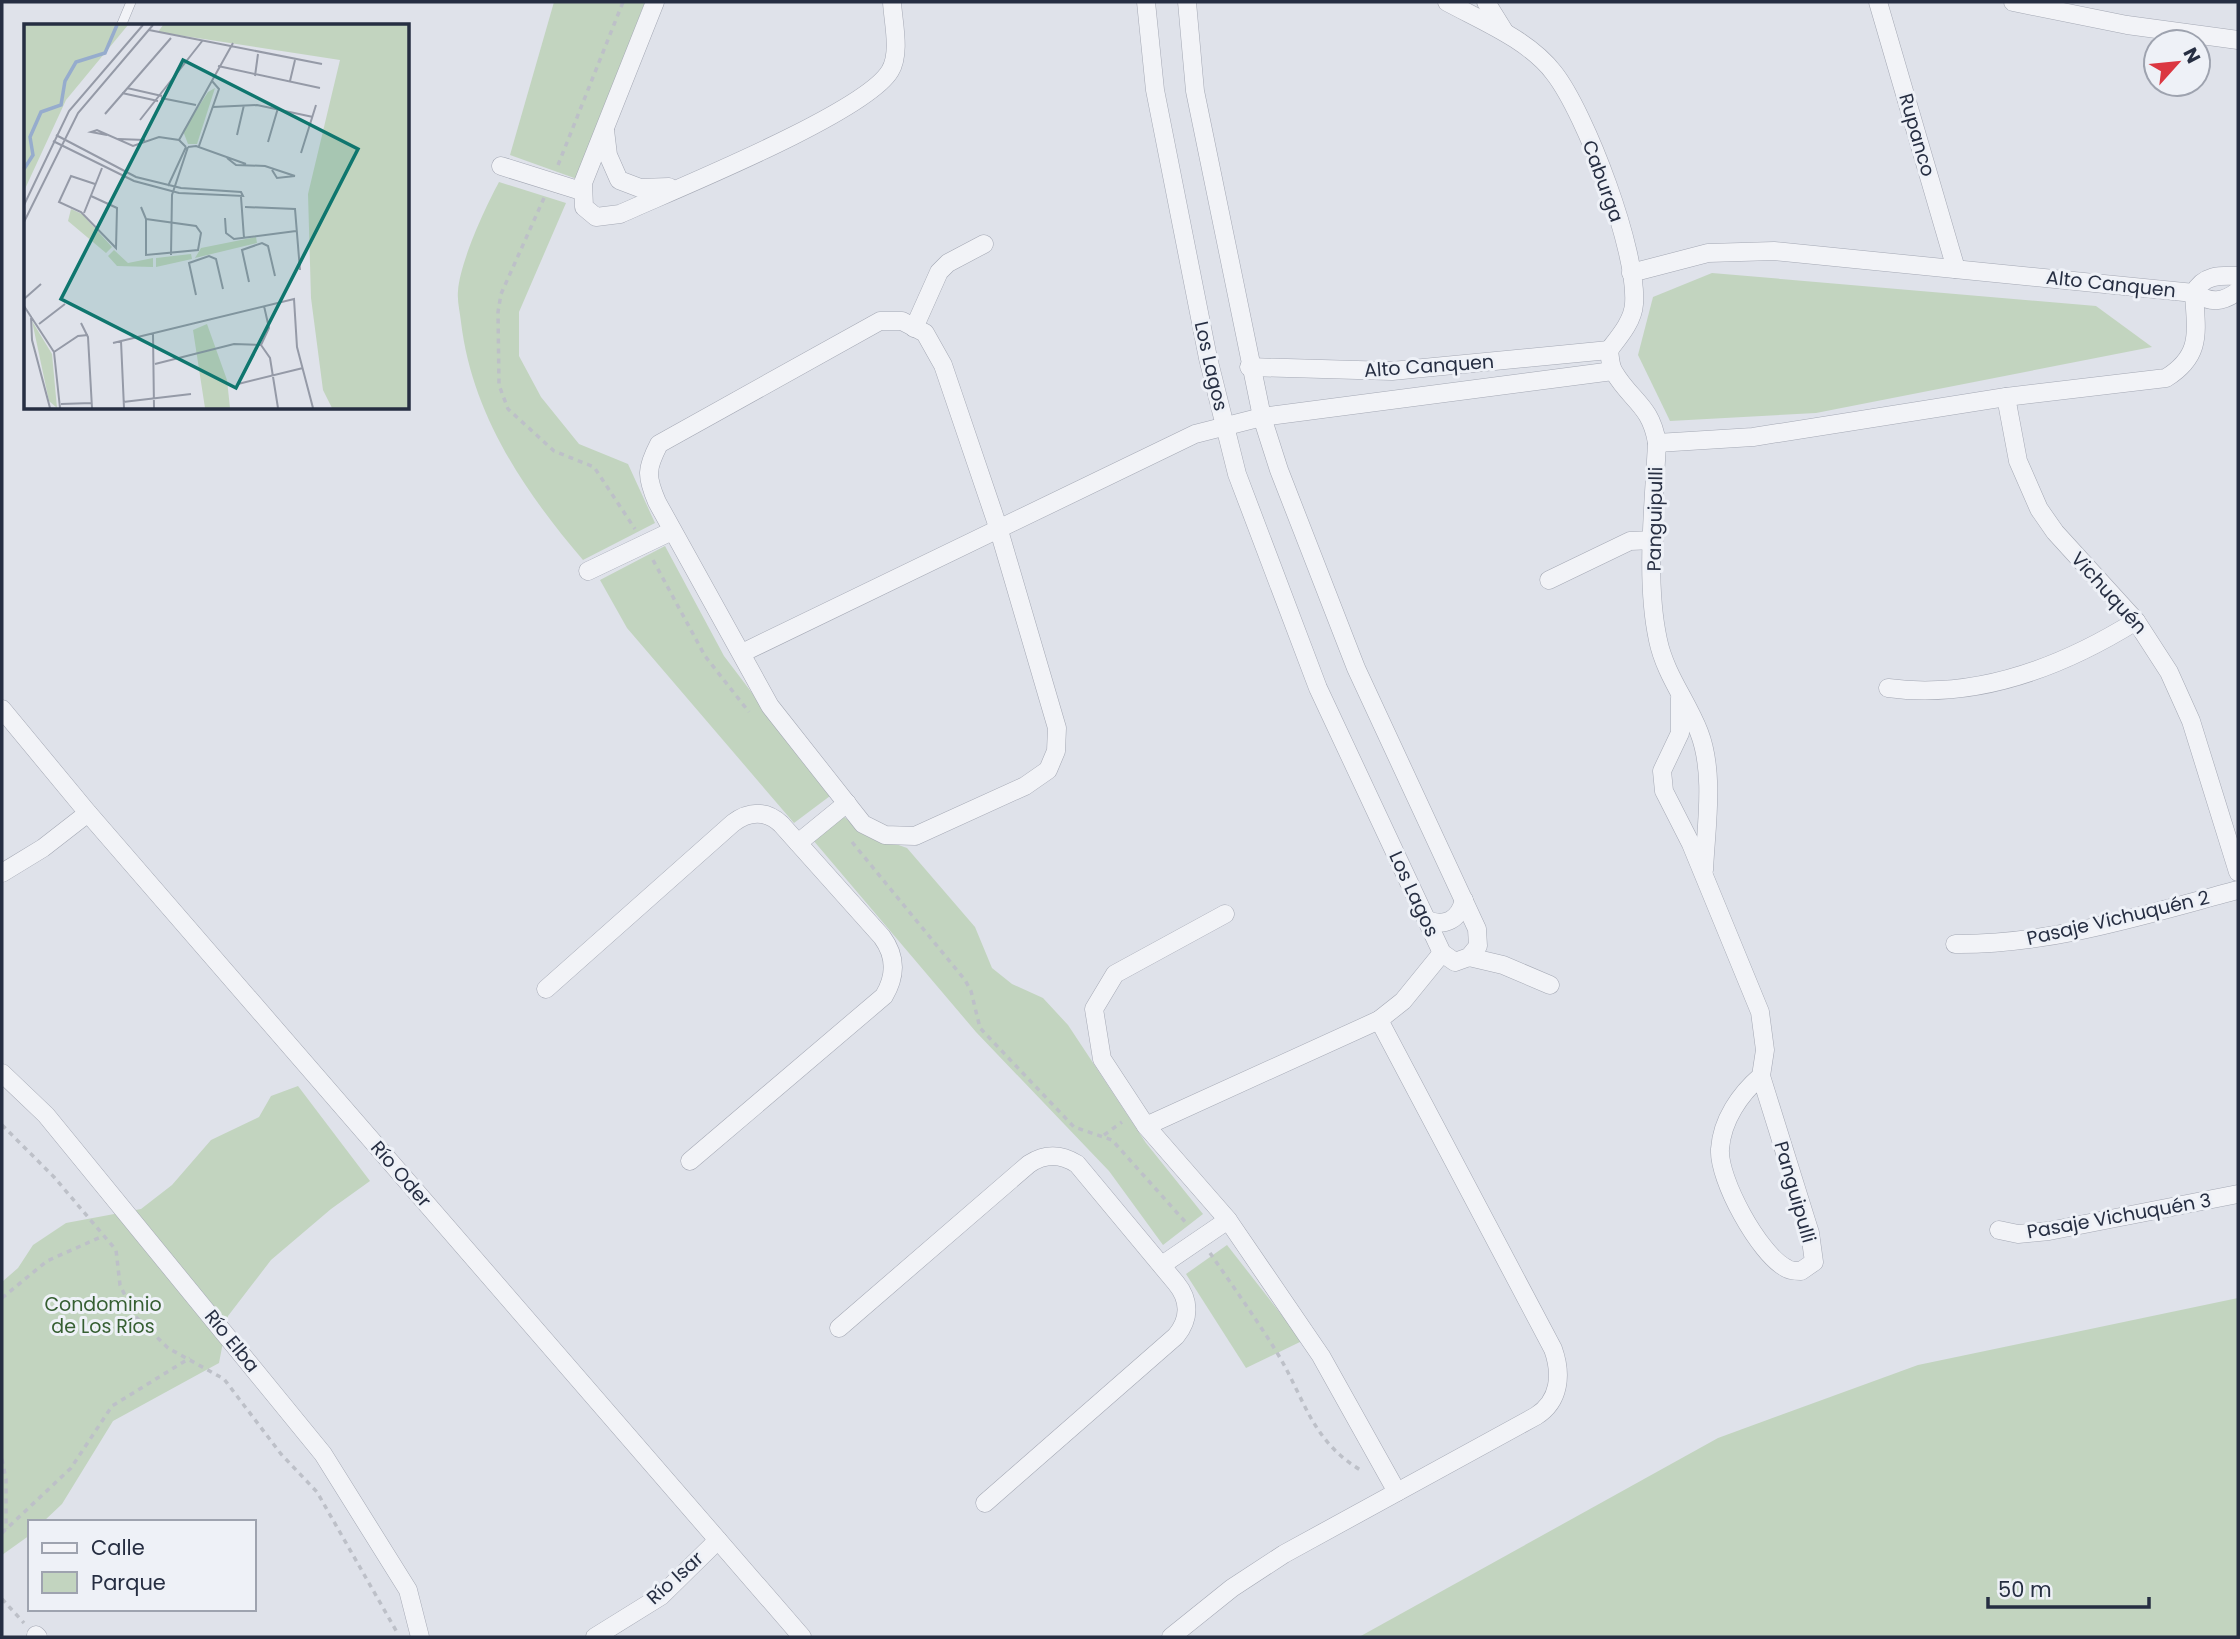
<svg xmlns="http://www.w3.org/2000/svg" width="2240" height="1639" font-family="Poppins,sans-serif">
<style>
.green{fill:#c2d4bf}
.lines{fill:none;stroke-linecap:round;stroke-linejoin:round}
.service-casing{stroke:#a4a8b4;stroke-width:10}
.minor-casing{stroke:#a4a8b4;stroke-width:19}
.path{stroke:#bdc0c8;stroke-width:3.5;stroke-dasharray:5 5;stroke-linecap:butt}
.service{stroke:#f2f3f7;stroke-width:9}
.minor{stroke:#f2f3f7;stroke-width:18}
.labels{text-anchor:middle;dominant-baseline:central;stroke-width:6;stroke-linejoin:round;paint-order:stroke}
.street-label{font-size:19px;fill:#262e42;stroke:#eef1f7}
.park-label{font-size:19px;fill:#365f32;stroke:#eef1f7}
.inset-river{fill:none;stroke:#96accd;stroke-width:3.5}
.inset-road{fill:none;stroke:#959aa7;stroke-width:2}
.view{fill:#0f766e;fill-opacity:0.15;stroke:#0f766e;stroke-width:3.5}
.inset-edge{fill:none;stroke:#262e42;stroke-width:3.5}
</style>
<rect width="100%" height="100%" fill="#dfe2ea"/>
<!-- green -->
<g class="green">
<polygon points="554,2 645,2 577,179 510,155"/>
<path d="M499,182l67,21 -47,109v44l22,41 38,47 49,20 27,59 -72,37c-59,-69 -111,-146 -122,-238 -1,-10 -4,-21 -3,-31 2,-29 27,-83 41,-109z"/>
<polygon points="1712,273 2096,306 2152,347 1816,413 1670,421 1638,355 1653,297"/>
<polygon points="665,546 724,656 830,796 794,823 627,628 600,580"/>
<polygon points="843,816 862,832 907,848 975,927 992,968 1012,984 1043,998 1068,1025 1146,1143 1203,1214 1163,1245 1109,1171 976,1032 813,840"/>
<polygon points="298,1086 370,1181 331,1209 271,1260 228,1316 219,1363 113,1421 62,1504 43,1522 30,1522 30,1535 2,1555 2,1282 18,1268 33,1245 66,1223 141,1209 172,1185 211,1140 259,1117 271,1096"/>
<polygon points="1227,1245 1302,1341 1246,1368 1186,1274"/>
<polygon points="2238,1298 2238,1637 1359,1637 1718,1438 1918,1365"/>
</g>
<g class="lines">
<!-- service casing -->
<g class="service-casing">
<polyline id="service" points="121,26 131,2"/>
</g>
<!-- minor casing -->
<g class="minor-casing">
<g id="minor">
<path d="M655,2l-72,181 1,24 12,10 24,-3c53,-24 245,-101 270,-143 11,-18 3,-49 2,-69"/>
<polyline points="1146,2 1155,90 1208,358 1237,474 1318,688 1442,953 1455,962 1469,957 1478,946 1477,929 1356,668 1279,470 1262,417 1195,91 1187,2"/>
<path d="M1447,2c35,19 82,38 107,71 32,41 84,179 80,231 -1,17 -15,33 -25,46"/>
<polyline points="1486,2 1504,31"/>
<polyline points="1878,2 1956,269"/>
<polyline points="2013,2 2127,25 2238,40"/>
<polyline points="605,130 608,155 619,180 640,188 669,187"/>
<polyline points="501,166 581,191"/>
<path d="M1631,273l77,-20 66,-2 420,42c17,10 28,10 44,-2"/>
<path d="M2194,293c9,-18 26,-18 44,-17"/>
<path d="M880,321h22l23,12 18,32 55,162 59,201 -1,23 -8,19 -23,16 -110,50 -30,-1 -22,-11 -93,-118 -113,-204c-11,-26 -11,-33 2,-58z"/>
<polyline points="914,328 939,272 948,263 984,244"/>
<path d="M1609,350c1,7 1,16 5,22 17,29 37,33 43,71 -3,61 -12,137 1,197 7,34 29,61 41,92 16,41 7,95 5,138"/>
<polyline points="1249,367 1392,371 1609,350"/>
<polyline points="2006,397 2018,461 2039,509 2055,532 2136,621 2169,672 2191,721 2238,872"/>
<path d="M1657,443l96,-6 253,-40 160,-19c37,-23 30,-47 28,-85"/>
<polyline points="588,571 672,531"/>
<polyline points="1549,580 1630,541 1654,540"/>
<polyline points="742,653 1195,434 1262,417 1613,371"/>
<path d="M1888,688c89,12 174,-21 248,-67"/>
<path d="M1680,698v35l-18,38 2,20 27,53 69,168 5,38 -4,26 49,157 4,29 -13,9c-5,0 -11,0 -15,-3 -27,-14 -68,-89 -66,-119 2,-29 20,-55 41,-73"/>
<polyline points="2,709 88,813 802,1637"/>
<polyline points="798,843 847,803"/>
<polyline points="2,873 43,848 88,813"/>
<polyline points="1225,914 1115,974 1094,1009 1102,1059 1146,1126 1228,1220 1321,1356 1397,1492"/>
<path d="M1427,920c18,7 32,0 37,-20"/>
<path d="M1955,944c97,1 191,-30 283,-54"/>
<polyline points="1469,957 1503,965 1550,985"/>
<path d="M546,989l187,-166c16,-12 33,-13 48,1l101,113c14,19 14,39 2,59l-194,165"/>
<polyline points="2,1073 46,1115 323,1454 408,1590 420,1637"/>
<polyline points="1146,1126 1379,1020 1403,1001 1442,953"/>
<polyline points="1999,1230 2018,1234 2049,1231 2238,1194"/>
<polyline points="1162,1265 1228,1220"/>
<path d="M839,1328l190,-164c17,-11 32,-10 48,0l99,119c14,17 14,36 0,53l-191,167"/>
<polyline points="36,1635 38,1637"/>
<polyline points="595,1637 661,1596 718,1540"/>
<path d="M1171,1637l61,-49 52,-34 252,-138c24,-15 26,-42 17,-67l-174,-329"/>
</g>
</g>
<!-- path -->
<g class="path">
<polyline points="558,165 623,2"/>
<polyline points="544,198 501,294 498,312 499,385 508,409 554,451 594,467 635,529"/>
<polyline points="653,560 705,656 749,712"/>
<polyline points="852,842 965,980 971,991 980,1028 1074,1127 1112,1140 1188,1225"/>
<polyline points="2,1125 54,1177 116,1250 120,1285 135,1316 168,1348 224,1379 281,1454 317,1492 398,1634"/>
<polyline points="1104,1135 1122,1122"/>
<path d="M1210,1253c22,32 45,64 66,98 29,47 34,89 86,120"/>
<polyline points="2,1298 47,1261 103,1236"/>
<polyline points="2,1459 6,1479 6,1529"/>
<polyline points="2,1533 71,1468 112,1406 190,1358"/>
<polyline points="2,1599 24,1623"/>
</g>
<!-- service -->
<use href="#service" class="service"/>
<!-- minor -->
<use href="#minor" class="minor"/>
</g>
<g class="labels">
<!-- street labels -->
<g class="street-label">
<text transform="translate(1917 135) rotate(74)">Rupanco</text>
<text transform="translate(1603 181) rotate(70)">Caburga</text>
<text transform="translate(2111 284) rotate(6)">Alto Canquen</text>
<text transform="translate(1211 366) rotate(77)">Los Lagos</text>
<text transform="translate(1429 366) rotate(-4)">Alto Canquen</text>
<text transform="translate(1655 519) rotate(-89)">Panguipulli</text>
<text transform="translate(2109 593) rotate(48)">Vichuquén</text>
<text transform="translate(1414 894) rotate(65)">Los Lagos</text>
<text transform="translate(2118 918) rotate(-13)">Pasaje Vichuquén 2</text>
<text transform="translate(401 1174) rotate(49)">Río Oder</text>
<text transform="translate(1795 1192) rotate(74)">Panguipulli</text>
<text transform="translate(2119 1216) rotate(-10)">Pasaje Vichuquén 3</text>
<text transform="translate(232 1341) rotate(51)">Río Elba</text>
<text transform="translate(675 1578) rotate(-42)">Río Isar</text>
</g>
<!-- park labels -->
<g class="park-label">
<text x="103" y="1304">Condominio<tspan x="103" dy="22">de Los Ríos</tspan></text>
</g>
</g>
<!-- overview -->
<g transform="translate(24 24)">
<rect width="385" height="385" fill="#dfe2ea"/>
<path d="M0,1h104l-62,75 -42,91zM139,1h246v383h-77l-9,-18 -12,-92 -3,-104 32,-134 -182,-28zM191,64l-18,56h-9l-5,-13 25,-39zM47,185l11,5 30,33 -6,6 -38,-32zM232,213l1,6 -62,15 6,-10zM90,226l14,13 25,-5v9l-36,-1 -9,-10zM167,230l1,5 -36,8v-9zM8,297l20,33 5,54 -8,-7zM183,300l20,56 3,28h-25l-12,-78z" fill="#c2d4bf"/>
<path class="inset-river" d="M0,145l9,-14 -3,-18 11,-25 20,-7 4,-24 11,-19 29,-9 12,-28"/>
<path class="inset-road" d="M125,6l173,34M194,42l102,22M231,52l3,-22M266,57l5,-21M103,64l35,8M98,69l36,8M137,74l35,7M189,83l44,-2 56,12M81,90l66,-76M116,96l63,-80M83,111l-16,-3 6,-2 36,16 26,-9 20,3 7,7M213,111l7,-30M94,115l27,1M155,116l54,-97M29,117l81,40 45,12 64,3 -2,-4 -60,-4 -45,-11 -80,-42M244,118l10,-34M175,122l20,-57 -7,-8M164,123l8,-1 50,18M277,129l15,-48M203,134l9,7 29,1 30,10M248,146l5,8 18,-2M144,162l18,-39M67,172l26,12 -1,40 -35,-36 -22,-10 12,-26 24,8M217,173l3,41M0,181l45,-94 74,-86M117,183l5,12v36l52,-5 3,-17 -5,-7 -50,-7M221,183l50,2 5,61M60,189l18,-45M201,194l1,15 8,6 62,-8M0,198l54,-109 75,-88M147,231l1,-60 16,-48M225,258l-7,-32 20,-7 6,3 7,30M172,271l-7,-32 20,-7 7,3 7,30M0,275l17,-15M0,282l30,46 6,56M7,292l1,24 18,68M57,299l7,14 4,71M15,300l26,-20M129,310l1,74M97,317l3,67M89,319l181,-44 3,48 16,61M237,321l9,13 8,50M237,321l8,-17 -5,-22M30,328l24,-16 10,-1M131,340l79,-20 27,1M214,360l65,-16M99,378l68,-8M37,380l31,-1"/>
<path class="view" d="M159,36l175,89 -122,239 -175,-89z"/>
<rect width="385" height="385" class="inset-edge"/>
</g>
<!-- border -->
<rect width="2240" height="1639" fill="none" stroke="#262e42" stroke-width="7"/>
<!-- legend -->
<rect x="28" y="1520" width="228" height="91" fill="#eef1f7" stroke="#9ea3af" stroke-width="2"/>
<rect x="42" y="1543" width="35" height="10" fill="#f2f3f7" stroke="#9ea3af" stroke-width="2"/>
<text x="91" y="1555" font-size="21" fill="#262e42">Calle</text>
<rect x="42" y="1572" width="35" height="21" fill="#c2d4bf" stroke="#9ea3af" stroke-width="2"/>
<text x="91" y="1590" font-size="21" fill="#262e42">Parque</text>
<!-- north arrow -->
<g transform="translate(2177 63) rotate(63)"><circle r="33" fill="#eef1f7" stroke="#9ea3af" stroke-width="2"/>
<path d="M0-5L12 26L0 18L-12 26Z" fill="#db3741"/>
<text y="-10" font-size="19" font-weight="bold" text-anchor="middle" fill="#262e42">N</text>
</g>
<!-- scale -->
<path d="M1988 1597v10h161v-10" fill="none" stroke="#262e42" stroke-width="3.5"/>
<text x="1998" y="1597" font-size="21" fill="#262e42" stroke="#eef1f7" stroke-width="5" paint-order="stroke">50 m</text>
</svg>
